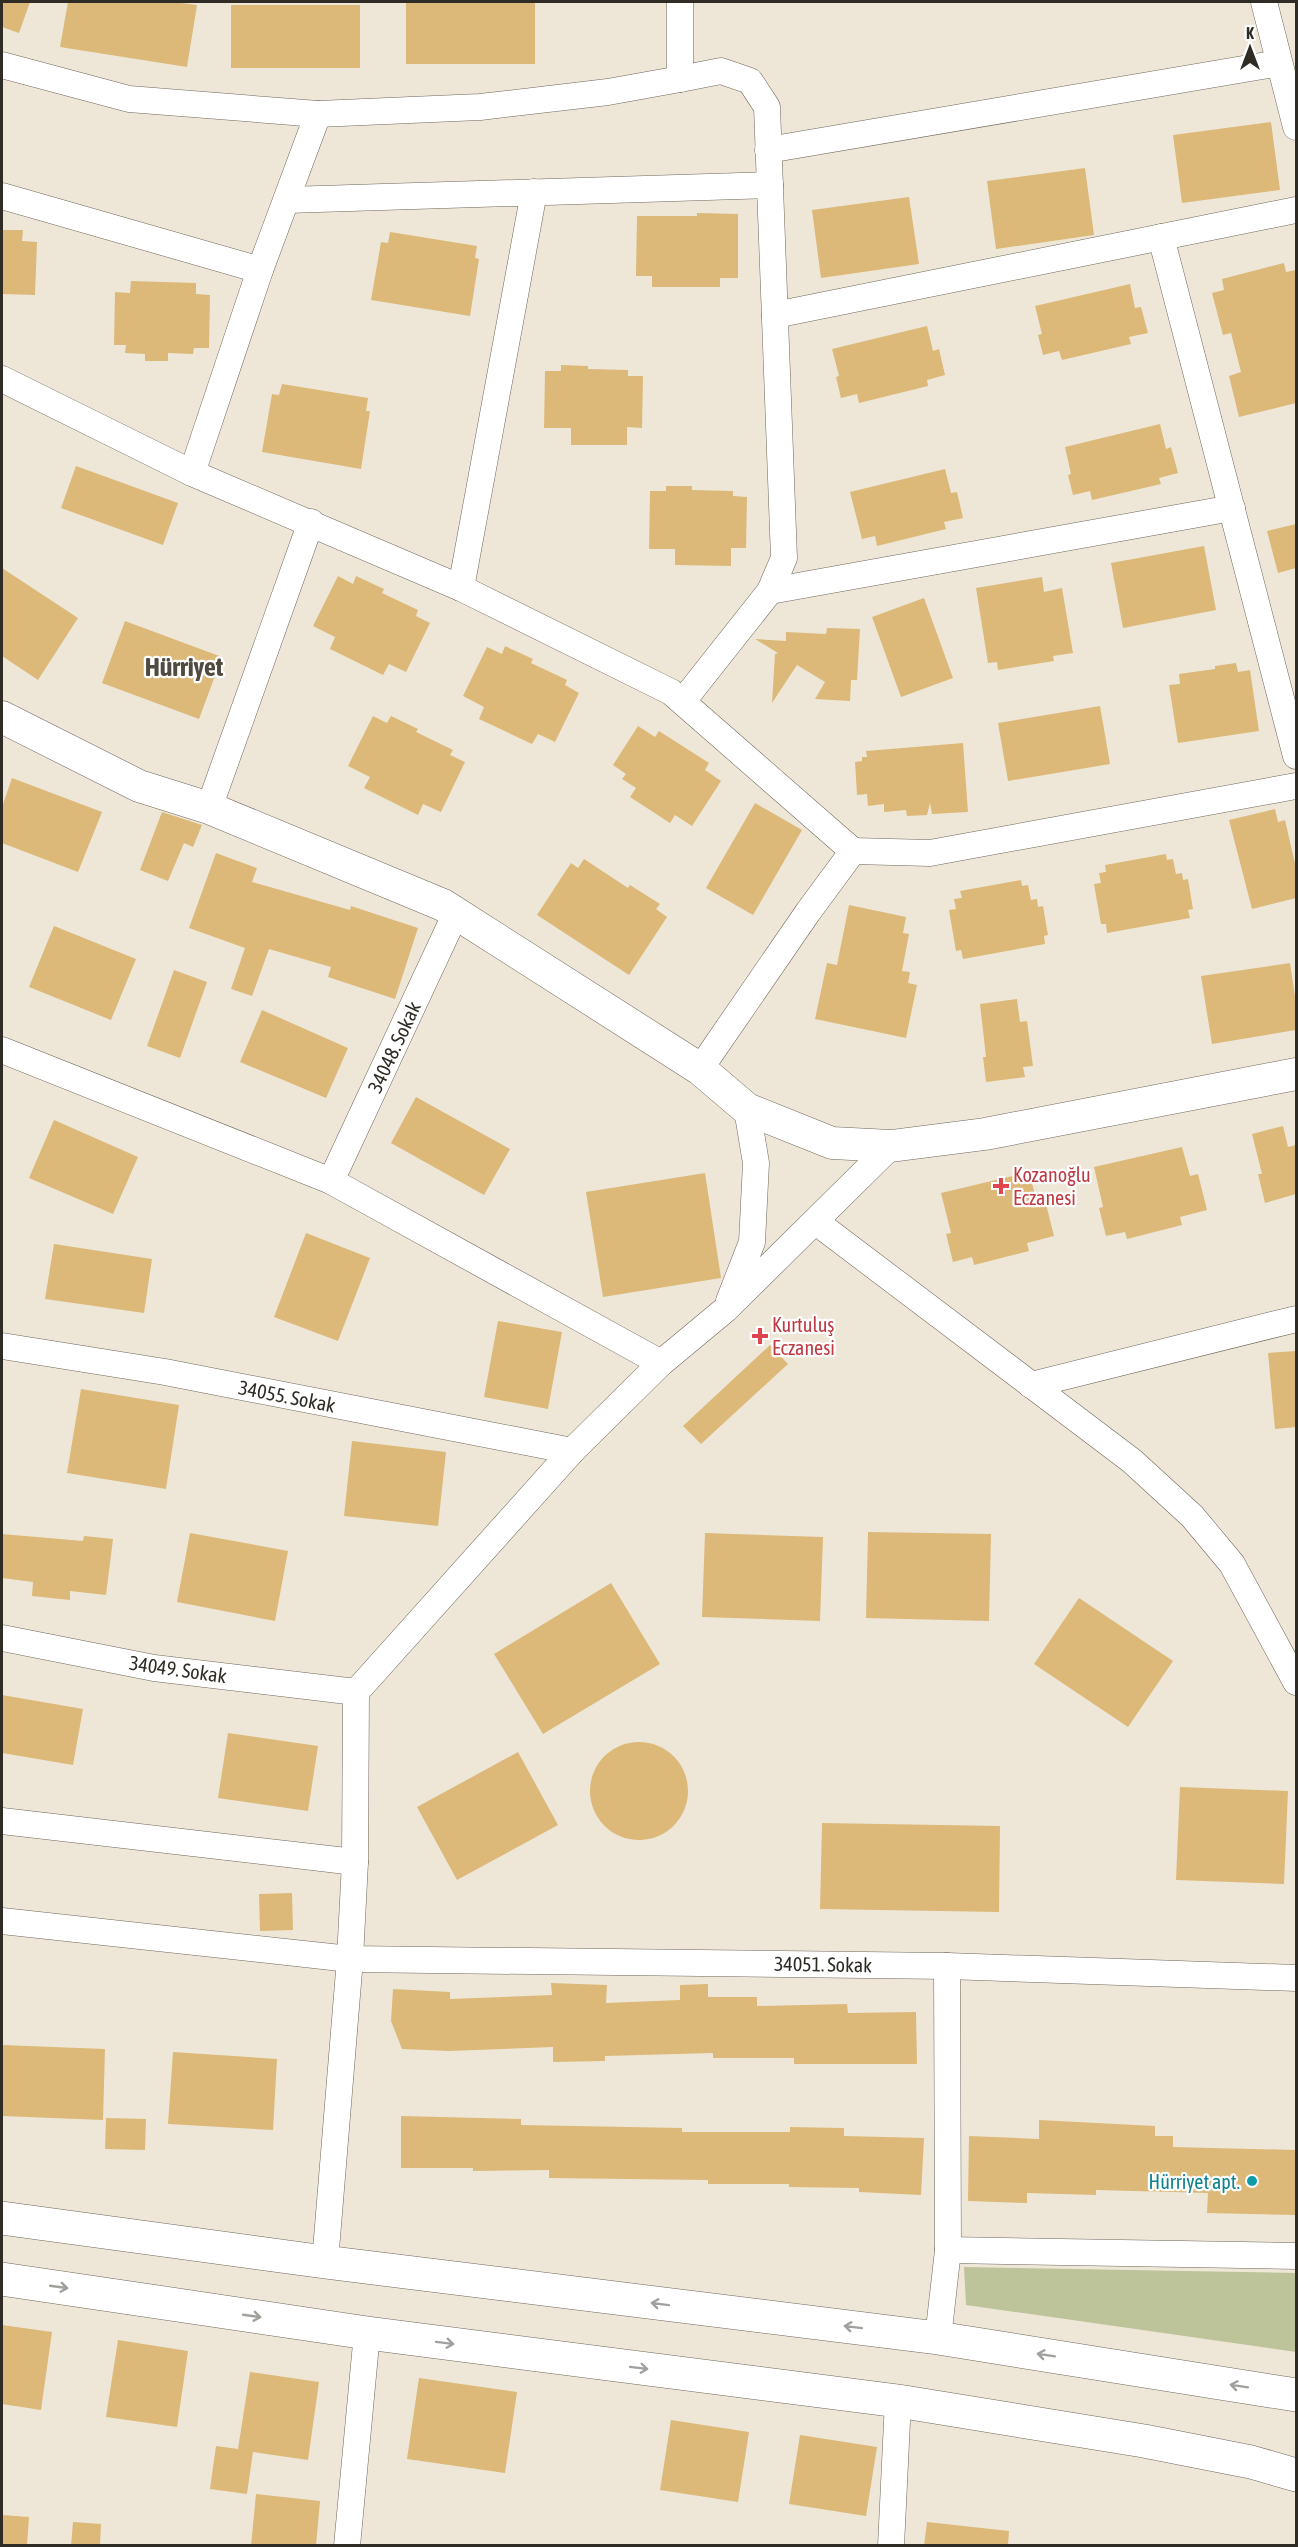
<svg xmlns="http://www.w3.org/2000/svg" width="1298" height="2547" font-family="'Asap Condensed',sans-serif">
<style>
.green{fill:#bec499}
.building{fill:#dcb978}
.lines{fill:none;stroke-linecap:round;stroke-linejoin:round}
.minor-casing{stroke:#6e675b;stroke-width:27}
.tertiary-casing{stroke:#6e675b;stroke-width:33}
.secondary-casing{stroke:#6e675b;stroke-width:34}
.minor{stroke:#fff;stroke-width:26}
.tertiary{stroke:#fff;stroke-width:32}
.secondary{stroke:#fff;stroke-width:33}
.oneway{stroke:#a1a09d}
.health-dot{fill:#e0444e;stroke:#fff;stroke-width:2}
.culture-dot{fill:#0f9aa8;stroke:#fff;stroke-width:2}
.labels{text-anchor:middle;dominant-baseline:central;stroke-width:4.5;stroke-linejoin:round;paint-order:stroke}
.street-label{font-size:20px;fill:#2f2c26;stroke:#fff}
.health-label{font-size:20px;fill:#be3a42;stroke:#fff;text-anchor:start}
.culture-label{font-size:20px;fill:#0d838f;stroke:#fff;text-anchor:end}
.district-label{font-size:26px;font-weight:bold;fill:#514b3f;stroke:#fff}
</style>
<rect width="100%" height="100%" fill="#eee7d8"/>
<!-- green -->
<polygon class="green" points="964,2267 1296,2273 1296,2352 966,2305"/>
<!-- building -->
<g class="building">
<polygon points="2,2 30,2 19,33 2,27"/>
<polygon points="68,2 174,2 197,5 187,67 60,47"/>
<rect x="406" y="2" width="129" height="62"/>
<rect x="231" y="5" width="129" height="63"/>
<polygon points="1271,122 1280,190 1182,203 1173,135"/>
<polygon points="1085,168 1094,235 996,249 987,181"/>
<polygon points="909,197 919,264 821,278 812,210"/>
<polygon points="697,213 738,214 738,278 720,278 720,287 652,287 652,276 636,276 637,216 697,216"/>
<polygon points="2,230 23,230 22,241 37,242 35,295 2,294"/>
<polygon points="390,232 477,246 475,258 479,259 470,316 371,300 381,242 388,243"/>
<polygon points="1284,263 1286,272 1296,270 1296,403 1239,417 1229,376 1241,372 1231,333 1223,335 1212,293 1224,290 1222,279"/>
<polygon points="131,281 196,283 196,294 210,295 209,348 194,348 193,354 168,353 168,361 145,361 145,354 125,353 126,345 114,345 115,292 130,293"/>
<polygon points="1130,284 1135,308 1141,307 1148,333 1129,337 1131,344 1062,360 1059,351 1043,355 1038,335 1042,334 1035,306"/>
<polygon points="927,326 933,351 939,349 945,375 927,380 928,386 859,403 857,394 841,398 836,377 839,376 832,349"/>
<polygon points="561,365 588,366 588,369 628,370 628,376 643,376 642,428 627,427 627,445 571,445 571,428 544,428 545,371 561,371"/>
<polygon points="282,384 368,398 366,411 370,411 361,469 262,452 272,394 279,395"/>
<polygon points="1160,424 1166,449 1171,447 1178,473 1159,478 1161,484 1092,500 1090,491 1073,495 1068,475 1071,474 1065,447"/>
<polygon points="76,466 178,503 163,545 61,508"/>
<polygon points="945,469 951,493 957,492 963,518 944,522 946,529 877,546 875,536 862,539 850,492"/>
<polygon points="666,486 692,486 692,490 733,491 733,496 747,497 746,548 731,548 731,566 675,565 675,549 649,549 650,491 666,491"/>
<polygon points="1296,524 1296,568 1278,573 1267,531"/>
<polygon points="1204,546 1216,610 1123,628 1111,563"/>
<polygon points="2,568 78,618 38,680 2,656"/>
<polygon points="338,576 353,584 356,576 384,589 382,593 418,610 416,616 430,623 406,672 389,664 383,675 330,649 335,637 313,626"/>
<polygon points="1042,577 1044,592 1062,588 1073,653 1053,656 1054,661 998,670 997,662 988,663 976,588"/>
<polygon points="924,598 953,678 901,697 872,617"/>
<polygon points="125,621 222,657 199,719 102,683"/>
<polygon points="827,628 860,629 857,680 851,680 850,701 815,699 825,682 797,665 772,703 775,654 778,653 755,639 786,641 786,632 826,634"/>
<polygon points="505,646 533,659 531,663 567,680 565,685 579,693 555,742 538,734 532,744 479,719 484,707 463,696 487,647 502,654"/>
<polygon points="1236,663 1238,672 1250,670 1259,731 1178,743 1169,685 1180,684 1179,674 1215,669 1215,666"/>
<polygon points="1100,706 1110,764 1008,781 998,723"/>
<polygon points="373,716 387,723 391,716 418,729 416,732 453,750 450,755 465,762 441,812 423,804 418,815 364,788 370,777 348,766"/>
<polygon points="638,726 655,737 659,731 709,763 705,770 721,781 692,826 675,815 670,823 630,797 636,788 622,779 626,774 613,765"/>
<polygon points="963,743 968,812 932,814 930,803 927,815 907,816 906,810 884,812 884,804 868,806 867,794 857,795 855,762 862,761 862,757 867,757 866,751"/>
<polygon points="12,778 102,812 78,872 2,843 2,807"/>
<polygon points="755,803 802,830 753,915 706,888"/>
<polygon points="1275,809 1278,822 1285,820 1296,868 1296,898 1252,909 1229,820"/>
<polygon points="162,812 202,825 193,847 184,843 168,881 140,870"/>
<polygon points="216,853 257,868 252,882 350,910 351,906 418,928 395,999 328,977 331,967 269,949 252,996 231,989 245,948 189,928"/>
<polygon points="1166,854 1167,860 1173,859 1176,874 1182,873 1183,880 1188,879 1193,909 1188,910 1190,918 1107,933 1106,924 1101,924 1094,884 1101,883 1099,873 1106,872 1105,865"/>
<polygon points="584,859 628,888 630,885 660,904 656,909 667,917 629,975 537,915 571,863 578,868"/>
<polygon points="1021,880 1022,886 1028,885 1031,900 1037,899 1038,907 1043,906 1048,935 1044,936 1045,944 963,959 961,950 956,951 949,910 956,909 954,899 962,898 960,891"/>
<polygon points="849,905 906,917 903,933 909,934 902,971 910,972 908,983 917,985 906,1038 815,1019 827,963 837,965"/>
<polygon points="54,926 136,959 111,1020 29,987"/>
<polygon points="1290,963 1296,1003 1296,1030 1212,1044 1201,976"/>
<polygon points="174,970 207,982 180,1058 147,1046"/>
<polygon points="1017,999 1020,1022 1027,1021 1033,1066 1023,1067 1025,1077 986,1082 983,1057 986,1057 980,1004"/>
<polygon points="262,1010 348,1048 326,1098 240,1062"/>
<polygon points="416,1097 510,1149 484,1195 391,1143"/>
<polygon points="54,1120 138,1157 113,1214 29,1178"/>
<polygon points="1283,1126 1288,1147 1296,1145 1296,1194 1265,1203 1258,1174 1262,1174 1252,1134"/>
<polygon points="1182,1147 1190,1176 1198,1174 1207,1210 1180,1217 1182,1225 1127,1239 1125,1232 1106,1236 1099,1208 1103,1207 1094,1167"/>
<polygon points="1029,1172 1037,1202 1045,1200 1054,1236 1027,1243 1029,1251 974,1265 972,1257 953,1262 946,1234 951,1233 941,1193"/>
<polygon points="705,1173 721,1278 603,1297 586,1192"/>
<polygon points="306,1233 370,1258 338,1341 274,1317"/>
<polygon points="54,1244 152,1259 144,1313 45,1299"/>
<polygon points="498,1321 562,1332 548,1409 484,1397"/>
<polygon points="770,1345 788,1364 701,1444 683,1426"/>
<polygon points="1296,1351 1296,1427 1275,1429 1268,1353"/>
<polygon points="81,1389 179,1405 166,1489 67,1473"/>
<polygon points="352,1441 446,1452 438,1526 344,1516"/>
<polygon points="868,1532 991,1534 989,1621 866,1618"/>
<polygon points="190,1533 288,1551 275,1621 177,1602"/>
<polygon points="705,1533 823,1537 820,1621 702,1617"/>
<polygon points="2,1534 83,1541 84,1536 113,1539 106,1595 70,1591 70,1600 32,1596 33,1582 2,1578"/>
<polygon points="611,1583 660,1664 543,1734 494,1654"/>
<polygon points="1079,1598 1173,1661 1128,1727 1034,1664"/>
<polygon points="2,1695 83,1709 73,1765 2,1753"/>
<polygon points="228,1733 318,1746 308,1811 218,1798"/>
<circle cx="639" cy="1791" r="49"/>
<polygon points="518,1752 558,1825 457,1880 417,1807"/>
<polygon points="1180,1787 1288,1791 1284,1884 1176,1880"/>
<polygon points="822,1823 1000,1826 999,1912 820,1909"/>
<polygon points="292,1893 293,1930 260,1931 259,1894"/>
<polygon points="551,1983 607,1985 606,2003 680,2000 680,1985 708,1984 708,1997 757,1997 757,2006 847,2004 848,2013 916,2012 917,2064 794,2064 794,2058 713,2058 713,2053 605,2056 605,2061 553,2062 553,2047 449,2051 402,2049 391,2021 393,1989 450,1992 450,1999 552,1995"/>
<polygon points="2,2045 105,2049 103,2120 2,2116"/>
<polygon points="173,2052 277,2059 273,2130 168,2124"/>
<polygon points="401,2116 521,2119 521,2125 682,2128 682,2132 790,2132 790,2127 844,2128 844,2136 924,2138 921,2195 859,2192 859,2188 789,2187 789,2184 708,2184 708,2180 549,2178 549,2170 473,2171 473,2168 401,2168"/>
<polygon points="106,2118 146,2119 145,2150 105,2149"/>
<polygon points="1039,2120 1155,2126 1155,2136 1173,2136 1173,2147 1296,2150 1296,2215 1207,2213 1208,2193 1096,2190 1096,2195 1027,2193 1027,2203 968,2201 969,2136 1039,2139"/>
<polygon points="2,2325 52,2332 41,2410 2,2404"/>
<polygon points="118,2340 188,2351 177,2427 106,2417"/>
<polygon points="250,2372 319,2382 308,2460 253,2452 247,2494 210,2489 216,2446 238,2449"/>
<polygon points="419,2378 517,2392 505,2473 407,2459"/>
<polygon points="671,2420 749,2432 738,2502 660,2490"/>
<polygon points="800,2435 877,2447 866,2516 789,2504"/>
<polygon points="256,2494 320,2501 316,2546 251,2546"/>
<polygon points="2,2515 29,2517 27,2546 2,2546"/>
<polygon points="73,2522 101,2524 100,2546 71,2546"/>
<polygon points="927,2522 1009,2531 1008,2546 924,2546"/>
</g>
<g class="lines">
<!-- minor casing -->
<g class="minor-casing">
<g id="minor">
<polyline points="680,2 680,79 721,71 750,81 767,107 784,558 770,591 683,701"/>
<polyline points="1264,2 1296,127"/>
<polyline points="2,65 129,99 318,114 480,107 608,92 680,79"/>
<polyline points="768,150 1279,63"/>
<polyline points="2,196 260,270"/>
<polyline points="287,200 770,185"/>
<polyline points="1161,237 1296,756"/>
<polyline points="775,315 1296,210"/>
<polyline points="2,379 192,473 461,588 671,692 853,851"/>
<polyline points="192,473 260,270 318,114"/>
<polyline points="461,588 534,192"/>
<polyline points="770,591 1232,508"/>
<polyline points="209,808 311,522"/>
<polyline points="2,1050 331,1181 661,1363"/>
<polyline points="700,1069 808,912 853,851 930,853 1296,786"/>
<polyline points="331,1181 456,913"/>
<polyline points="816,1222 1132,1461 1192,1516 1232,1564 1296,1682"/>
<polyline points="729,1301 752,1242 756,1163 747,1109"/>
<polyline points="2,1346 165,1372 572,1451"/>
<polyline points="1031,1385 1296,1319"/>
<polyline points="2,1638 154,1668 356,1692"/>
<polyline points="2,1821 355,1862"/>
<polyline points="2,1921 350,1959 947,1966 1296,1978"/>
<polyline points="948,2250 1296,2256"/>
<polyline points="325,2262 350,1959 355,1862 356,1692 572,1451 661,1363 726,1309 891,1146"/>
<polyline points="938,2338 948,2250 947,1966"/>
<polyline points="347,2546 367,2333"/>
<polyline points="891,2546 898,2401"/>
</g>
</g>
<!-- tertiary casing -->
<g class="tertiary-casing">
<polyline id="tertiary" points="2,717 139,786 209,808 443,905 700,1069 747,1109 832,1143 891,1146 985,1134 1296,1074"/>
</g>
<!-- secondary casing -->
<g class="secondary-casing">
<g id="secondary">
<polyline points="2,2218 325,2262 938,2338 1296,2395"/>
<polyline points="2,2279 367,2333 898,2401 1144,2441 1251,2462 1296,2475"/>
</g>
</g>
<!-- minor -->
<use href="#minor" class="minor"/>
<!-- tertiary -->
<use href="#tertiary" class="tertiary"/>
<!-- secondary -->
<use href="#secondary" class="secondary"/>
</g>
<!-- one-way arrows -->
<defs><path id="oneway-shaft" d="M-6 0H5M1.5-3L5.5 0L1.5 3" fill="none" stroke-width="1.6" stroke-linecap="round" stroke-linejoin="round" transform="scale(1.5)"/></defs>
<g class="oneway">
<use href="#oneway-shaft" transform="translate(59 2287) rotate(8)"/>
<use href="#oneway-shaft" transform="translate(660 2304) rotate(-173)"/>
<use href="#oneway-shaft" transform="translate(252 2316) rotate(8)"/>
<use href="#oneway-shaft" transform="translate(853 2327) rotate(-173)"/>
<use href="#oneway-shaft" transform="translate(445 2343) rotate(7)"/>
<use href="#oneway-shaft" transform="translate(1046 2355) rotate(-171)"/>
<use href="#oneway-shaft" transform="translate(639 2368) rotate(7)"/>
<use href="#oneway-shaft" transform="translate(1239 2386) rotate(-171)"/>
</g>
<!-- markers -->
<g class="health-dot">
<path d="M998 1177h6v6h6v6h-6v6h-6v-6h-6v-6h6z"/>
<path d="M757 1327h6v6h6v6h-6v6h-6v-6h-6v-6h6z"/>
</g>
<circle class="culture-dot" cx="1252" cy="2181" r="6"/>
<g class="labels">
<!-- street labels -->
<g class="street-label">
<text transform="translate(394 1047) rotate(-65)">34048. Sokak</text>
<text transform="translate(287 1396) rotate(11)">34055. Sokak</text>
<text transform="translate(178 1669) rotate(8)">34049. Sokak</text>
<text transform="translate(823 1964) rotate(1)">34051. Sokak</text>
</g>
<!-- health labels -->
<g class="health-label">
<text x="1013" y="1174">Kozanoğlu<tspan x="1013" dy="23">Eczanesi</tspan></text>
<text x="772" y="1324">Kurtuluş<tspan x="772" dy="23">Eczanesi</tspan></text>
</g>
<!-- culture labels -->
<g class="culture-label">
<text x="1240" y="2181">Hürriyet apt.</text>
</g>
<!-- district labels -->
<g class="district-label">
<text x="184" y="667">Hürriyet</text>
</g>
</g>
<!-- border -->
<rect width="1298" height="2547" fill="none" stroke="#2f2c26" stroke-width="6"/>
<!-- north arrow -->
<g transform="translate(1250 48)" stroke="#ffffff" stroke-width="4.5" paint-order="stroke">
<path d="M0-4.5L10 22L0 15L-10 22Z" fill="#2f2c26"/>
<text y="-9" font-size="16" font-weight="bold" text-anchor="middle" fill="#2f2c26">K</text>
</g>
</svg>
